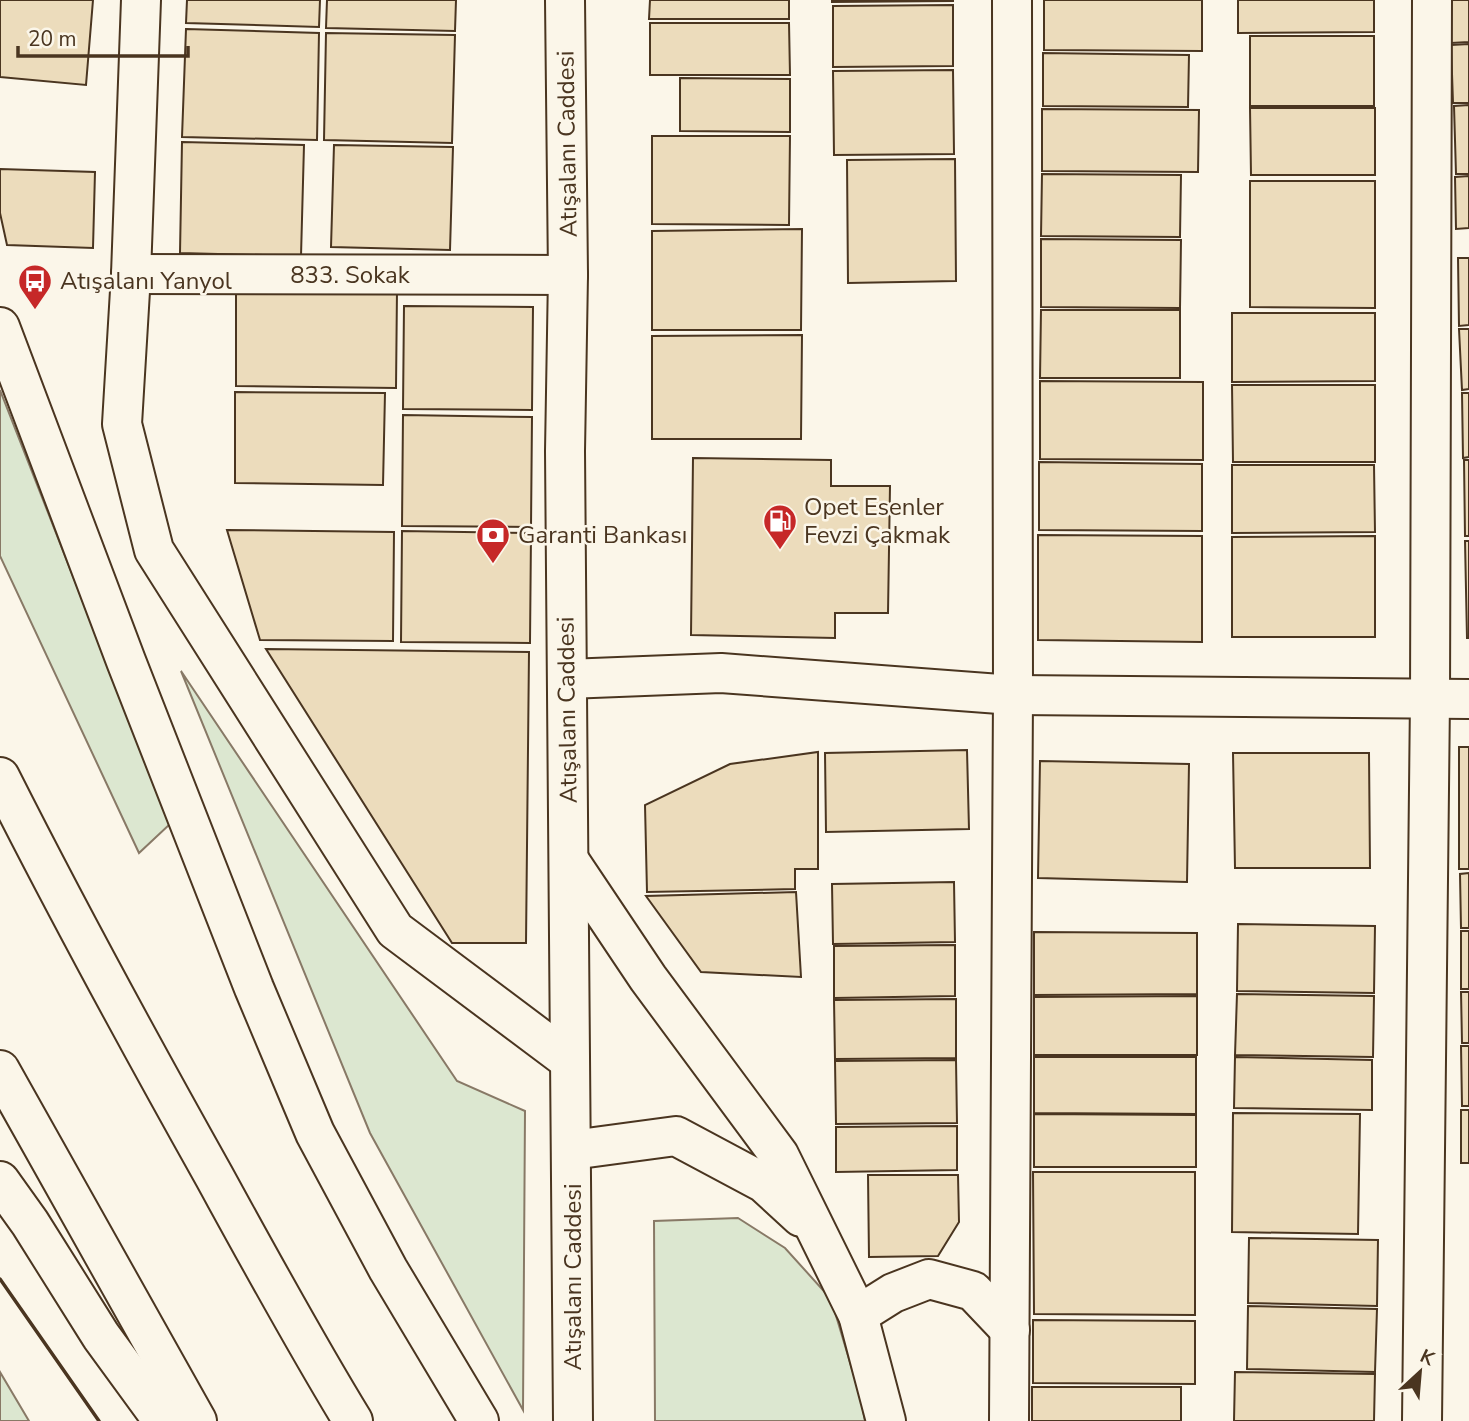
<svg xmlns="http://www.w3.org/2000/svg" width="1469" height="1421" font-family="'Nunito Sans',sans-serif">
<style>
.green{fill:#dce7d0;stroke:#887966;stroke-width:2}
.building{fill:#ecdcbc;stroke:#4a3520;stroke-width:2}
.lines{fill:none;stroke-linecap:round;stroke-linejoin:round}
.minor-casing{stroke:#4a3520;stroke-width:42}
.secondary-casing{stroke:#4a3520;stroke-width:42}
.trunk-casing{stroke:#4a3520;stroke-width:42}
.minor{stroke:#fbf6e9;stroke-width:38}
.secondary{stroke:#fbf6e9;stroke-width:38}
.trunk{stroke:#fbf6e9;stroke-width:38}
.wall{stroke:#4a3520;stroke-width:3.5}
.labels{text-anchor:middle;dominant-baseline:central;stroke-width:5;stroke-linejoin:round;paint-order:stroke}
.street-label{font-size:24px;fill:#4a3520;stroke:#fbf6e9}
.poi-label{font-size:24px;fill:#4a3520;stroke:#fbf6e9;text-anchor:start}
</style>
<rect width="100%" height="100%" fill="#fbf6e9"/>
<!-- green -->
<g class="green">
<polygon points="0,390 170,824 139,853 0,556"/>
<polygon points="181,671 457,1081 525,1111 523,1410 370,1133"/>
<polygon points="738,1218 785,1248 831,1299 861,1399 865,1421 655,1421 654,1221"/>
<polygon points="0,1372 29,1421 0,1421"/>
</g>
<!-- building -->
<g class="building">
<polygon points="0,0 93,0 86,85 0,77"/>
<polygon points="187,0 320,0 319,27 186,23"/>
<polygon points="327,0 456,0 455,31 326,28"/>
<polygon points="650,0 789,0 789,19 649,19"/>
<polygon points="832,0 953,0 953,1 832,2"/>
<polygon points="1044,0 1202,0 1202,51 1044,50"/>
<polygon points="1238,0 1374,0 1374,32 1238,33"/>
<polygon points="1450,0 1469,0 1469,42 1451,43"/>
<polygon points="953,5 953,66 833,67 833,6"/>
<polygon points="650,23 789,23 790,75 650,75"/>
<polygon points="186,29 319,33 317,140 182,137"/>
<polygon points="326,33 455,35 452,143 324,140"/>
<rect x="1250" y="36" width="124" height="70"/>
<polygon points="1469,44 1469,103 1453,103 1451,45"/>
<polygon points="1043,53 1189,55 1188,107 1043,106"/>
<polygon points="953,70 954,154 834,155 833,71"/>
<polygon points="680,78 790,79 790,132 680,131"/>
<polygon points="1469,105 1469,174 1456,174 1454,106"/>
<polygon points="1250,108 1375,108 1375,175 1251,175"/>
<polygon points="1042,109 1199,110 1198,172 1042,171"/>
<polygon points="652,136 790,136 789,225 652,224"/>
<polygon points="182,142 304,145 301,256 180,253"/>
<polygon points="334,145 453,147 450,250 331,247"/>
<polygon points="955,159 956,281 848,283 847,160"/>
<polygon points="0,169 95,172 93,248 7,245 0,213"/>
<polygon points="1042,174 1181,175 1180,237 1041,236"/>
<polygon points="1469,176 1469,228 1456,229 1455,177"/>
<polygon points="1250,181 1375,181 1375,308 1250,307"/>
<polygon points="802,229 801,330 652,330 652,231"/>
<polygon points="1041,239 1181,240 1180,308 1041,307"/>
<polygon points="1458,258 1469,258 1469,325 1459,326"/>
<polygon points="236,288 397,290 396,388 236,386"/>
<polygon points="404,306 533,307 532,410 403,409"/>
<polygon points="1041,310 1180,310 1180,378 1040,378"/>
<polygon points="1232,313 1375,313 1375,381 1232,382"/>
<polygon points="1459,329 1469,329 1469,389 1462,390"/>
<polygon points="802,335 801,439 652,439 652,336"/>
<polygon points="1040,381 1203,382 1203,460 1040,459"/>
<polygon points="1232,385 1375,385 1375,462 1233,462"/>
<polygon points="235,392 385,393 383,485 235,483"/>
<polygon points="1462,393 1469,393 1469,457 1463,458"/>
<polygon points="403,415 532,417 531,527 402,526"/>
<polygon points="693,458 831,460 831,486 890,486 888,613 835,613 835,638 691,635"/>
<polygon points="1464,460 1469,460 1469,536 1465,536"/>
<polygon points="1039,462 1202,464 1202,531 1039,530"/>
<polygon points="1232,465 1374,465 1375,532 1232,533"/>
<polygon points="227,530 394,532 393,641 260,640"/>
<polygon points="402,531 531,533 530,643 401,642"/>
<polygon points="1038,535 1202,536 1202,642 1038,640"/>
<polygon points="1375,536 1375,637 1232,637 1232,537"/>
<polygon points="1465,541 1469,541 1469,638 1467,638"/>
<polygon points="266,649 529,652 526,943 452,943"/>
<rect x="1459" y="747" width="10" height="122"/>
<polygon points="967,750 969,829 826,832 825,753"/>
<polygon points="818,752 818,869 795,869 795,889 647,892 645,805 730,764"/>
<polygon points="1233,753 1369,753 1370,868 1235,868"/>
<polygon points="1040,761 1189,764 1187,882 1038,878"/>
<polygon points="1469,873 1469,928 1461,928 1460,874"/>
<polygon points="954,882 955,942 833,944 832,884"/>
<polygon points="796,892 801,977 701,972 646,896"/>
<polygon points="1238,924 1375,926 1374,993 1237,991"/>
<rect x="1461" y="931" width="8" height="58"/>
<polygon points="1034,932 1197,933 1197,994 1034,995"/>
<polygon points="955,945 955,996 834,998 834,946"/>
<polygon points="1461,992 1469,992 1469,1043 1462,1043"/>
<polygon points="1237,994 1374,996 1373,1057 1235,1055"/>
<polygon points="1197,996 1197,1055 1034,1055 1034,997"/>
<polygon points="956,999 956,1058 835,1059 834,1000"/>
<polygon points="1461,1046 1469,1046 1469,1106 1462,1106"/>
<polygon points="1034,1057 1196,1057 1196,1114 1034,1113"/>
<polygon points="1235,1057 1372,1060 1372,1110 1234,1108"/>
<polygon points="956,1060 957,1123 836,1124 835,1061"/>
<rect x="1461" y="1110" width="8" height="53"/>
<polygon points="1233,1113 1360,1114 1358,1234 1232,1232"/>
<polygon points="1034,1114 1196,1115 1196,1167 1034,1167"/>
<polygon points="957,1126 957,1170 836,1172 836,1127"/>
<polygon points="1033,1172 1195,1172 1195,1315 1034,1314"/>
<polygon points="868,1175 958,1175 959,1222 938,1256 869,1257"/>
<polygon points="1249,1238 1378,1240 1377,1306 1248,1303"/>
<polygon points="1248,1306 1377,1309 1375,1372 1247,1369"/>
<polygon points="1033,1320 1195,1321 1195,1384 1033,1383"/>
<polygon points="1235,1372 1375,1374 1374,1421 1234,1421"/>
<rect x="1032" y="1387" width="149" height="34"/>
</g>
<g class="lines">
<!-- minor casing -->
<g class="minor-casing">
<g id="minor">
<polyline points="141,0 131,274 122,424 154,550 395,930 570,1061"/>
<polyline points="131,274 568,275"/>
<polyline points="567,679 721,673 1013,695 1469,699"/>
<polyline points="858,1315 893,1293 929,1279 973,1291 1010,1330"/>
<polyline points="1009,1421 1013,695 1012,0"/>
<polyline points="1422,1421 1430,699 1432,0"/>
</g>
</g>
<!-- secondary casing -->
<g class="secondary-casing">
<polyline id="secondary" points="565,0 568,275 565,451 573,1421"/>
</g>
<!-- trunk casing -->
<g class="trunk-casing">
<g id="trunk">
<polyline points="0,327 126,661 254,988 315,1133 388,1269 479,1421"/>
<path d="M0,777c68,135 140,267 214,399 45,82 90,165 139,245"/>
<polyline points="569,860 648,978 779,1155 858,1315 886,1421"/>
<polyline points="0,1070 197,1421"/>
<polyline points="572,1150 676,1136 764,1183 801,1217"/>
<polyline points="0,1181 30,1223 101,1336 163,1421"/>
</g>
</g>
<!-- minor -->
<use href="#minor" class="minor"/>
<!-- secondary -->
<use href="#secondary" class="secondary"/>
<!-- trunk -->
<use href="#trunk" class="trunk"/>
<!-- wall -->
<polyline class="wall" points="0,1279 99,1421"/>
</g>
<!-- icons -->
<defs>
<g id="bus-pin" transform="scale(1.75)"><path d="M0 17L-7.5 6A9.5 9.5 0 1 1 7.5 6Z" fill="#c62828" stroke="#fbf6e9"/><path d="M-5-6H5V4H4V6H2V4H-2V6H-4V4H-5ZM-3.5-4V0h7V-4ZM-3.5 1.2v1.5H-2V1.2ZM2 1.2v1.5H3.5V1.2Z" fill="#fff"/></g>
<g id="fuel-pin" transform="scale(1.75)"><path d="M0 17L-7.5 6A9.5 9.5 0 1 1 7.5 6Z" fill="#c62828" stroke="#fbf6e9"/><path d="M-5.5-6h7V0h2V4h1.3V-2.5L3-4.5l.8-.8L6-3V5H2.5V1h-1V6h-7ZM-4.2-4.7v3.2H.2V-4.7Z" fill="#fff"/></g>
<g id="bank-pin" transform="scale(1.75)"><path d="M0 17L-7.5 6A9.5 9.5 0 1 1 7.5 6Z" fill="#c62828" stroke="#fbf6e9"/><path d="M-6-4H6V4H-6ZM0-2.3a2.3 2.3 0 1 0 0 4.6a2.3 2.3 0 1 0 0-4.6Z" fill="#fff"/></g>
</defs>
<g fill-rule="evenodd">
<use href="#bus-pin" x="35" y="281"/>
<use href="#fuel-pin" x="780" y="521"/>
<use href="#bank-pin" x="493" y="535"/>
</g>
<g class="labels">
<!-- street labels -->
<g class="street-label">
<text transform="translate(567 144) rotate(-91)">Atışalanı Caddesi</text>
<text x="350" y="275">833. Sokak</text>
<text transform="translate(567 710) rotate(-91)">Atışalanı Caddesi</text>
<text transform="translate(573 1277) rotate(-90)">Atışalanı Caddesi</text>
</g>
<!-- poi labels -->
<g class="poi-label">
<text x="60" y="281">Atışalanı Yanyol</text>
<text x="804" y="507">Opet Esenler<tspan x="804" dy="28">Fevzi Çakmak</tspan></text>
<text x="518" y="535">Garanti Bankası</text>
</g>
</g>
<!-- north arrow -->
<g transform="translate(1420 1372) rotate(26)" stroke="#fbf6e9" stroke-width="5" paint-order="stroke">
<path d="M0-5L12 26L0 18L-12 26Z" fill="#4a3520"/>
<text y="-10" font-size="19" font-weight="bold" text-anchor="middle" fill="#4a3520">K</text>
</g>
<!-- scale -->
<path d="M18 46v10h170v-10" fill="none" stroke="#4a3520" stroke-width="3.5"/>
<text x="28" y="46" font-size="21" fill="#4a3520" stroke="#fbf6e9" stroke-width="5" paint-order="stroke">20 m</text>
</svg>
